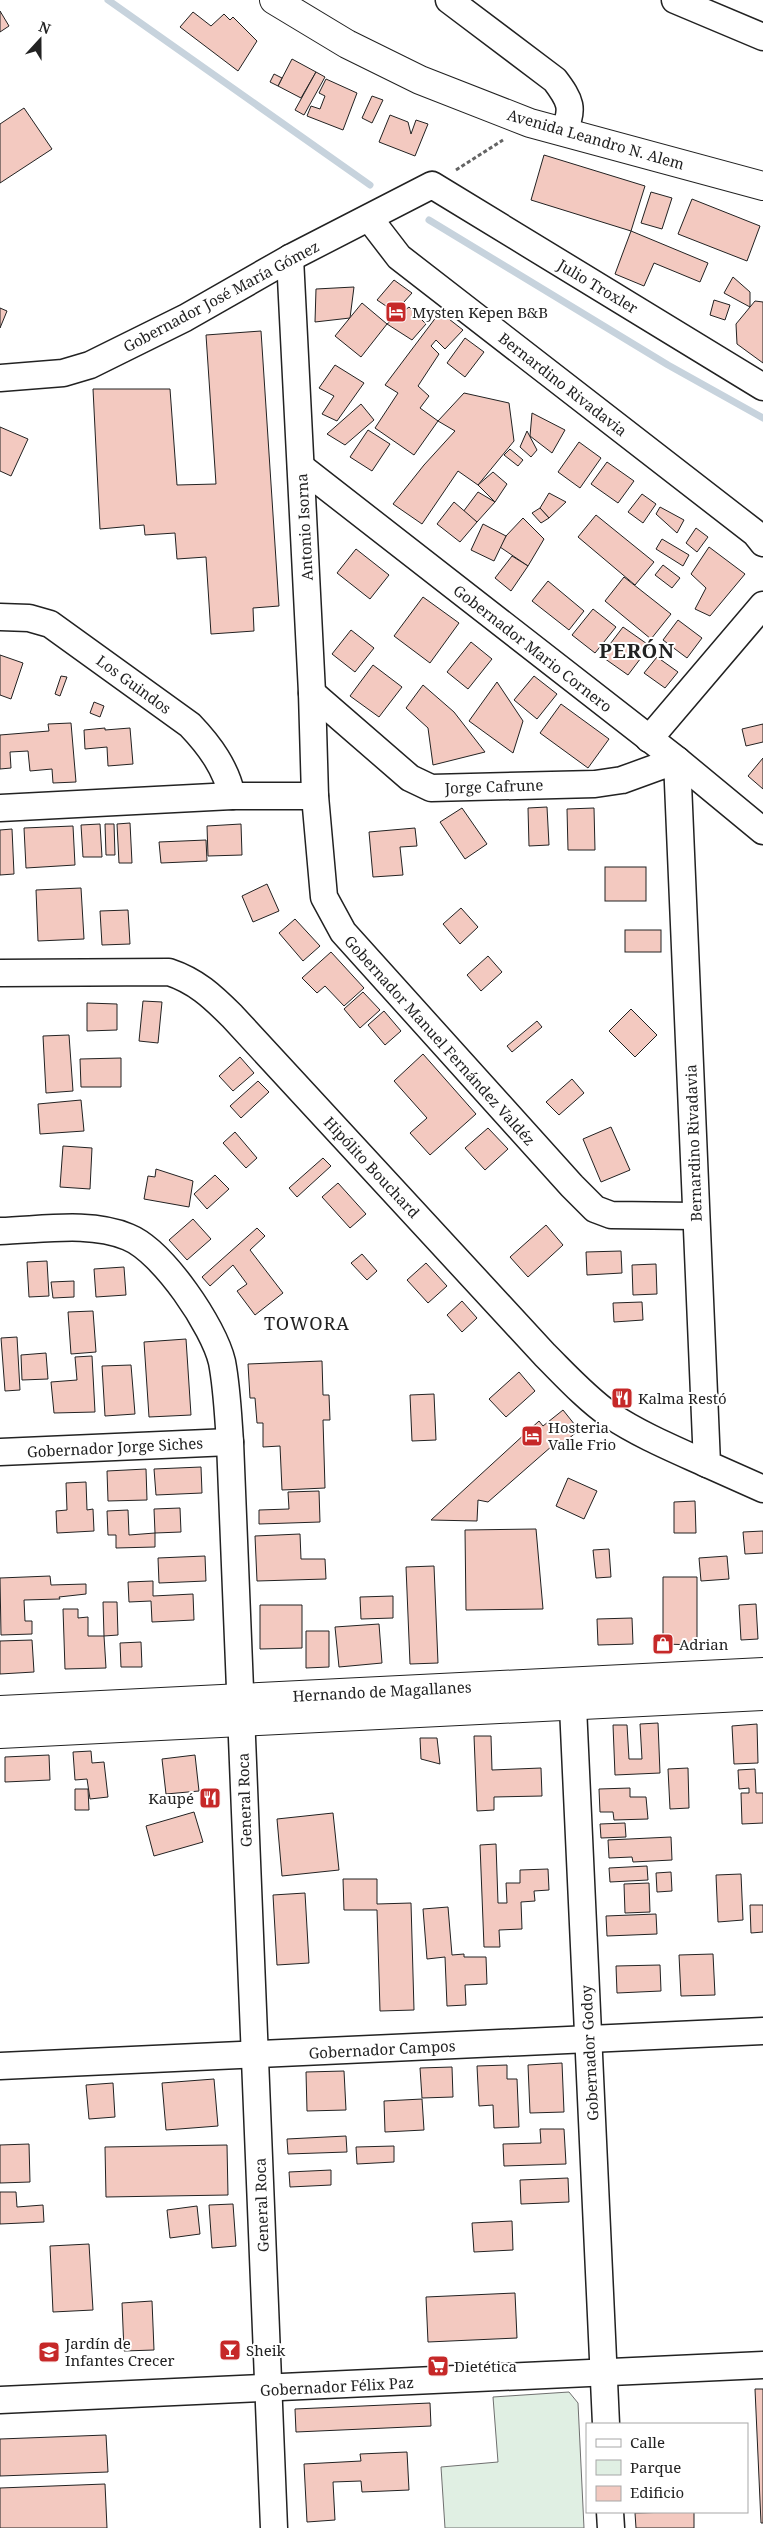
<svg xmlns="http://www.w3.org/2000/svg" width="763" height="2528" font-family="'Noto Serif',serif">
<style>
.green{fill:#e0efe3;stroke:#6f6f6f}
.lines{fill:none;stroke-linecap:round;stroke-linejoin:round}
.stream{stroke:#c7d3dd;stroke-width:7}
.building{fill:#f3c9c0;stroke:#222}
.minor-casing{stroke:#222;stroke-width:29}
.major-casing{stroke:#222;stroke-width:30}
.highway-casing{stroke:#222;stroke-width:30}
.path{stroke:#646464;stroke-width:3;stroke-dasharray:4 2.5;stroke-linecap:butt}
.minor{stroke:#fff;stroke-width:26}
.major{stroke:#fff;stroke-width:28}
.highway{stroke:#fff;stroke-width:28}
.labels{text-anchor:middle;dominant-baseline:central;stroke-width:4;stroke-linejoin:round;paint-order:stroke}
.street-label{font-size:15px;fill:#222;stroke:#fff}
.poi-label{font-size:15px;fill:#222;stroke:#fff;text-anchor:start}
.quarter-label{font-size:18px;letter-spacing:1px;fill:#222;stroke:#fff}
.district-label{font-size:20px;font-weight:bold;letter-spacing:1px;fill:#222;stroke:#fff}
</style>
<rect width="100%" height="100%" fill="#fff"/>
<!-- green -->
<polygon class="green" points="569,2392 578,2403 584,2528 445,2528 441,2467 498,2462 493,2397"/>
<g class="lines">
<!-- stream -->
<g class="stream">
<polyline points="108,0 370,185"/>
<polyline points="429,220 668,365 763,418"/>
</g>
</g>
<!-- building -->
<g class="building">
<polygon points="0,11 9,26 0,32"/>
<polygon points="193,12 211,26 224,14 230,20 233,17 257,41 238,71 180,27"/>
<polygon points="292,59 316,72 301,98 278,86"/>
<polygon points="316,72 325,77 304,115 295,110"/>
<polygon points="274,74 282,78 278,86 270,82"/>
<polygon points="326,79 357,93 343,130 307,116 311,106 320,109 325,96 319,93"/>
<polygon points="372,96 383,100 372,123 362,118"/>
<polygon points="24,108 52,149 0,183 0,124"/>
<polygon points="390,115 408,122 411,134 416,120 428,124 415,156 379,142"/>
<polygon points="544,155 645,186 631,231 531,200"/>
<polygon points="651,192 672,198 662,229 641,223"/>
<polygon points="692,199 760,226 747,261 678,234"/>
<polygon points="631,231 708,263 700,282 654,263 644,286 615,274"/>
<polygon points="733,277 750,292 750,307 724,293"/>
<polygon points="394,280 412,293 395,312 377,300"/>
<polygon points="354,287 350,318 315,322 316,289"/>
<polygon points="714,300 730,305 725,320 710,315"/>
<polygon points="755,301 763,302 763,363 737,344 736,324"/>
<polygon points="362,303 387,324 361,357 335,336"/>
<polygon points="409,307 426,324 412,340 387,324"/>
<polygon points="0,308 7,311 0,328"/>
<polygon points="440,312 463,330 445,349 436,340 431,346 439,354 418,386 429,396 420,408 438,421 414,455 375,428 398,393 385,385"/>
<polygon points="261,331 279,606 253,608 254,631 211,634 206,557 177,559 175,533 145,535 144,525 100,529 93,389 170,389 177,485 216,484 206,335"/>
<polygon points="465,338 484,352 465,377 447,363"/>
<polygon points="335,365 364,383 337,421 322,414 334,396 319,388"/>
<polygon points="464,393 509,403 514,441 478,485 458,471 422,524 393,504 424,465 455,431 438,421"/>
<polygon points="361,404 374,420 345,445 327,434"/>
<polygon points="532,413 565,430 552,453 530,436"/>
<polygon points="0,427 28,439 11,476 0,471"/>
<polygon points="368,430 390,444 372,471 350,457"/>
<polygon points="527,431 537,450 531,457 520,447"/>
<polygon points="579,442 601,458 580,488 558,472"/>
<polygon points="510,449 523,460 518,466 504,455"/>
<polygon points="607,462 634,481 618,503 591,484"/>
<polygon points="493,472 507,484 495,502 478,485"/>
<polygon points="478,492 495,502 477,522 463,512"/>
<polygon points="549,493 566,502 549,518 540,508"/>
<polygon points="642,494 656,504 643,523 628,512"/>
<polygon points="454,502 477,522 460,542 437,524"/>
<polygon points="660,507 684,520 677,533 656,514"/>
<polygon points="540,508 549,518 541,523 532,513"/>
<polygon points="596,515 654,562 635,585 578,537"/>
<polygon points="523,518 544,539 528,566 500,547 506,536"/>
<polygon points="483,524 506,536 494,561 471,550"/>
<polygon points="696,528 708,537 697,552 686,543"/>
<polygon points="662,539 689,555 683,566 656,549"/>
<polygon points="709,547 745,574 710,616 695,609 706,588 691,574"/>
<polygon points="356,549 389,575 370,599 337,573"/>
<polygon points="512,556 528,566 511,591 495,578"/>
<polygon points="663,565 680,578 672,588 655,575"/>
<polygon points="624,577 671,614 651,639 605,601"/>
<polygon points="548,581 584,611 569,630 532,601"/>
<polygon points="423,597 459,623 430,663 394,636"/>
<polygon points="593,609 616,627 595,653 572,635"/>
<polygon points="678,620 702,638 687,658 663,640"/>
<polygon points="623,627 650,646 628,675 601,656"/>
<polygon points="351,630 374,648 355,672 332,654"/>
<polygon points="471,642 492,659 468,689 447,672"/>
<polygon points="0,655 23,663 11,699 0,695"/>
<polygon points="657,657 678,672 665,688 644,673"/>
<polygon points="373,665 402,687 379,717 350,696"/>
<polygon points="61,676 67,677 60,696 55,694"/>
<polygon points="534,676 557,694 537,719 514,700"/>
<polygon points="497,682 523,721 513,753 469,721"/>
<polygon points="423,685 454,712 485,752 433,765 428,728 406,708"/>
<polygon points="94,702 104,706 100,717 90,713"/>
<polygon points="561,704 609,739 588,768 540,733"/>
<polygon points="71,723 76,782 53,783 52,769 30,771 28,751 10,752 11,768 0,769 0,735 49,731 48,724"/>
<polygon points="763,724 763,742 746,746 742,729"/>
<polygon points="105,728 105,730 130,728 133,764 108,766 107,747 85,749 84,730"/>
<polygon points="763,758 763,789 748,776"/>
<polygon points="547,807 549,845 529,846 528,808"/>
<polygon points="462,808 487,844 465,859 440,822"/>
<polygon points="594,808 595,850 568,850 567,809"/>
<polygon points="130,823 132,863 119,863 117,824"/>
<polygon points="100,824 102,857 83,857 81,825"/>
<polygon points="105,824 114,824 115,855 106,855"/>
<polygon points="241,824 242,855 208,856 207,826"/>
<polygon points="73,826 75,865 26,868 24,828"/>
<polygon points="415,828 417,846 400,847 403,875 373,877 369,832"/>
<polygon points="12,829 14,874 0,875 0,830"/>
<polygon points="206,840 207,861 161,863 159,842"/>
<rect x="605" y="867" width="41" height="34"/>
<polygon points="267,884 279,911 253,922 242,896"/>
<polygon points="81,888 84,939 38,941 36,890"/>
<polygon points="461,908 478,927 460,944 443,924"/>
<polygon points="128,910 130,944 102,945 100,911"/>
<polygon points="295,919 320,946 303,961 279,933"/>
<rect x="625" y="930" width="36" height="22"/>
<polygon points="331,952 364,988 344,1006 325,986 317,993 302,978"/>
<polygon points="488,956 502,972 481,991 467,975"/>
<polygon points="363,992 380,1010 360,1028 344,1009"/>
<polygon points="143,1001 162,1002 158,1043 139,1041"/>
<polygon points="87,1003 117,1004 117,1030 87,1031"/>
<polygon points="631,1009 657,1035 635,1057 609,1031"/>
<polygon points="384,1011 401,1031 385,1045 368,1025"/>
<polygon points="537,1021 542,1027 512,1052 507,1046"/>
<polygon points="69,1035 73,1091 46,1093 43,1036"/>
<polygon points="423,1054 476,1114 430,1155 410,1133 427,1118 394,1081"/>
<polygon points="240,1057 254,1073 233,1091 219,1076"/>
<polygon points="121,1058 121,1087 81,1087 80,1059"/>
<polygon points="572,1079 584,1093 559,1115 546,1102"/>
<polygon points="258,1081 269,1092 241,1118 230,1106"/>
<polygon points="81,1100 84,1131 40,1134 38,1104"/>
<polygon points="611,1127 630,1170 601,1182 583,1139"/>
<polygon points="488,1128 508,1149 485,1170 465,1148"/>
<polygon points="235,1132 257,1158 246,1168 223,1143"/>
<polygon points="63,1146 92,1148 90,1189 60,1187"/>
<polygon points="323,1158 331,1166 297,1197 289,1188"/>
<polygon points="156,1169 193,1181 189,1207 144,1199 148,1176 155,1177"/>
<polygon points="215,1175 229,1189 207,1209 194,1194"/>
<polygon points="338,1183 366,1214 350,1228 322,1197"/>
<polygon points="193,1219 211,1239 187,1260 169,1240"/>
<polygon points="546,1225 563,1245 528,1277 510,1257"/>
<polygon points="257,1228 265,1236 250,1250 283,1293 255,1315 237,1291 247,1284 233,1265 210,1286 202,1277"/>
<polygon points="621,1251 622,1273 587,1275 586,1252"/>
<polygon points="362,1254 377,1271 367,1280 351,1263"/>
<polygon points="47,1261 49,1296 29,1297 27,1262"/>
<polygon points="426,1263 447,1286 428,1303 407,1280"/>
<polygon points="656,1264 657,1294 633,1295 632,1265"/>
<polygon points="124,1267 126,1295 96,1297 94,1269"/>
<polygon points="74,1281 74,1297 53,1298 51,1282"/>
<polygon points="462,1301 477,1318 462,1332 447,1315"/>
<polygon points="642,1302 643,1320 614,1322 613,1303"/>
<polygon points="93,1311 96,1352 71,1354 68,1312"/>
<polygon points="17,1337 20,1390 5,1391 1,1338"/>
<polygon points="186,1339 191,1415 149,1417 144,1342"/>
<polygon points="46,1353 48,1379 22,1380 21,1355"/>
<polygon points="92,1356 95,1412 54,1413 51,1382 77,1380 75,1357"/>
<polygon points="322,1361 323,1395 329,1395 330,1420 323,1420 325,1488 282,1490 280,1446 263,1447 263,1423 257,1423 255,1398 250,1398 248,1364"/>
<polygon points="131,1365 135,1414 105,1416 102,1366"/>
<polygon points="519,1372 535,1391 506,1417 489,1399"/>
<polygon points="434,1394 436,1440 412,1441 410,1395"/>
<polygon points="563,1410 579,1430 555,1450 552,1446 488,1502 478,1500 477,1521 431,1520 539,1421 543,1426"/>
<polygon points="201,1467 202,1493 156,1495 154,1469"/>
<polygon points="146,1469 147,1500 108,1501 107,1471"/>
<polygon points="568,1478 597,1491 584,1519 556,1506"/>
<polygon points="86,1482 87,1510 93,1509 94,1531 57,1533 56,1511 67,1510 66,1483"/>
<polygon points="319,1491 320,1522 259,1524 259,1510 289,1509 288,1492"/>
<polygon points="695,1501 696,1533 674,1533 674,1502"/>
<polygon points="180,1508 181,1532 155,1533 154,1509"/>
<polygon points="128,1510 129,1535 155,1533 155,1547 116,1548 116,1535 108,1535 107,1511"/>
<polygon points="536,1529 543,1609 466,1610 465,1530"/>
<polygon points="763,1531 763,1553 745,1554 743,1532"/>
<polygon points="300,1534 301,1559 325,1559 326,1579 257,1581 255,1536"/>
<polygon points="609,1549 611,1577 596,1578 593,1550"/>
<polygon points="205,1556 206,1581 159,1583 158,1558"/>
<polygon points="727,1556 729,1579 701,1581 699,1558"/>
<polygon points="434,1566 438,1663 410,1664 406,1567"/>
<polygon points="50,1576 51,1585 86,1584 86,1594 59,1597 60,1599 24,1600 25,1621 32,1621 32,1634 1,1635 0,1578"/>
<polygon points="663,1577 697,1577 697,1645 663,1644"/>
<polygon points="153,1581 153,1596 193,1594 194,1620 152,1622 151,1601 129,1602 128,1582"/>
<polygon points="393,1596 393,1618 361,1619 360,1597"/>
<polygon points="103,1602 117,1602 118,1635 104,1636"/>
<polygon points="756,1604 758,1639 741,1640 739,1605"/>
<polygon points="260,1605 302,1605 302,1648 260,1649"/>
<polygon points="63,1609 78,1609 78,1618 88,1617 88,1636 104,1636 106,1668 65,1669"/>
<polygon points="632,1618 633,1644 598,1645 597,1619"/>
<polygon points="379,1624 382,1663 339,1667 335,1627"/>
<polygon points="306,1631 329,1631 329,1667 306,1668"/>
<polygon points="32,1640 34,1672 0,1674 0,1641"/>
<polygon points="141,1642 142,1667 121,1667 120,1643"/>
<polygon points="658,1723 660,1773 615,1775 613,1725 627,1725 629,1759 642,1759 640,1724"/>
<polygon points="757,1724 758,1763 734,1764 732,1726"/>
<polygon points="474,1736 491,1736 492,1770 541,1768 542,1796 494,1797 494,1810 477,1811"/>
<polygon points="420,1738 437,1738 440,1764 421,1759"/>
<polygon points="91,1751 92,1763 104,1762 108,1797 90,1799 87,1779 75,1780 73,1752"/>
<polygon points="49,1755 50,1780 5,1782 5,1757"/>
<polygon points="195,1755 199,1791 166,1794 162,1759"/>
<polygon points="688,1768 689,1808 670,1809 668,1769"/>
<polygon points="755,1769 756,1793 763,1793 763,1823 742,1824 741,1793 749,1793 749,1788 739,1789 738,1770"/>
<polygon points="630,1788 630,1797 646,1797 648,1819 614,1820 613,1812 600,1812 599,1789"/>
<polygon points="75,1789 88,1789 89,1810 75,1810"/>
<polygon points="194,1812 203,1842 154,1856 146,1826"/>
<polygon points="333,1813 339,1870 282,1876 277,1819"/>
<polygon points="625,1823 626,1837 601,1838 600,1824"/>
<polygon points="671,1837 672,1860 633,1862 632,1857 609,1858 608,1840"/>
<polygon points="496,1844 498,1903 507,1903 506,1883 520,1883 520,1870 548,1869 549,1890 534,1891 535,1901 521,1902 522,1929 499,1930 500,1947 484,1947 480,1845"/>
<polygon points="647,1866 648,1880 610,1882 609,1868"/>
<polygon points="671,1872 672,1891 657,1892 656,1873"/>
<polygon points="741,1874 743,1920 718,1922 716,1875"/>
<polygon points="343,1879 377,1879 377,1904 411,1903 414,2010 380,2011 377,1910 344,1910"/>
<polygon points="649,1883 650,1912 625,1913 624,1884"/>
<polygon points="305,1893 309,1963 277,1965 273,1895"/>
<polygon points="750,1905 763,1905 763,1932 751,1933"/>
<polygon points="448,1907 452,1955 464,1954 464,1957 486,1957 487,1984 465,1985 466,2005 447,2006 445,1957 427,1959 423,1909"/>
<polygon points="656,1914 657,1934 607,1936 606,1916"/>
<polygon points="713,1954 715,1995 681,1996 679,1955"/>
<polygon points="660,1965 661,1991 617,1993 616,1966"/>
<polygon points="562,2063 564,2112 530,2113 528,2065"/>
<polygon points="507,2065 507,2079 517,2079 519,2127 494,2128 493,2105 479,2106 477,2066"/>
<polygon points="452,2067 453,2097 422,2098 420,2068"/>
<polygon points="344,2071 346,2110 307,2111 306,2072"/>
<polygon points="214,2079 218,2126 166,2130 162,2083"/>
<polygon points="113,2083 115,2117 89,2119 86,2085"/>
<polygon points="422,2099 424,2130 385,2132 384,2101"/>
<polygon points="540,2129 564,2129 566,2164 504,2166 503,2144 541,2143"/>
<polygon points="346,2136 347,2152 288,2154 287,2139"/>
<polygon points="29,2144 30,2182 0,2183 0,2145"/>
<polygon points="227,2145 228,2195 106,2197 105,2147"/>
<polygon points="394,2146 394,2162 357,2164 356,2147"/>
<polygon points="331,2170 331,2185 290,2187 289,2172"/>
<polygon points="568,2178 569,2202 521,2204 520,2180"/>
<polygon points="0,2192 16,2192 17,2207 43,2205 44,2222 0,2224"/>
<polygon points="233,2204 236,2246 212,2248 209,2205"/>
<polygon points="197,2206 200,2234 170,2238 167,2210"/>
<polygon points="512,2221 513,2250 474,2252 472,2223"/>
<polygon points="89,2244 93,2310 53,2312 50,2246"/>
<polygon points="515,2293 517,2338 428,2342 426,2297"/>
<polygon points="152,2301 154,2350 124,2351 122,2303"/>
<polygon points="755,2389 763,2389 763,2523 761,2523"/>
<polygon points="430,2403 431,2426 296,2432 295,2409"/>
<polygon points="106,2435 108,2472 0,2476 0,2439"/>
<polygon points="407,2452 409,2490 362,2492 361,2481 333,2482 335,2520 307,2522 304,2464 361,2461 360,2454"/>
<polygon points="105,2484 107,2528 0,2528 0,2488"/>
<polygon points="673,2512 694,2512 694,2528 636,2528 635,2513"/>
</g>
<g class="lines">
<!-- minor casing -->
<g class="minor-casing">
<g id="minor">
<path d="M449,0l106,80c15,20 20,29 8,52"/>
<polyline points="675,0 763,37"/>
<polyline points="369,218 399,257 755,533 763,543"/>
<polyline points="290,258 312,693 315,796 324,897 343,932 572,1186 595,1209 611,1215 695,1216"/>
<polyline points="0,378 63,373 90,365 185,318 290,258 432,185 763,387"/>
<polyline points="301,467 677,760 763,831"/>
<path d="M0,617l29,1 21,6 140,101c20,21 36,43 42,71"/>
<polyline points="312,693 410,778 431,788 595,784 622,780 677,760 707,1464 763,1489"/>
<polyline points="649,739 763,605"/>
<polyline points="0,808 232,796 315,796"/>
<path d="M0,973l169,-1c27,9 43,24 63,44l313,339c21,21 41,43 65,60 30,20 64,34 97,49"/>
<path d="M0,1231c41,-1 90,-10 128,6 35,14 86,90 94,125 5,26 6,53 8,80l44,1086"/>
<polyline points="0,1452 230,1442"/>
<polyline points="572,1685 606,2424"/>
<polyline points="0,2066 763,2031"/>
<polyline points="0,2400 763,2365"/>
<polyline points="610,2512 611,2528"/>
</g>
</g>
<!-- major casing -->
<g class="major-casing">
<g id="major">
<polyline points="0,1710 763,1672"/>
<polyline points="0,1734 763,1696"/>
</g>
</g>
<!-- highway casing -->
<g class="highway-casing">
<polyline id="highway" points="274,0 347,44 420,80 530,123 763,186"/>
</g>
<!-- path -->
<polyline class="path" points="456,170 503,140"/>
<!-- minor -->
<use href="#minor" class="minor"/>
<!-- major -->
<use href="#major" class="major"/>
<!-- highway -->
<use href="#highway" class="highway"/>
</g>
<!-- icons -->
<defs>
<g id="hotel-square" transform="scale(1.125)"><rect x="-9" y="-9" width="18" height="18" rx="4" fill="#c62828" stroke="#fff"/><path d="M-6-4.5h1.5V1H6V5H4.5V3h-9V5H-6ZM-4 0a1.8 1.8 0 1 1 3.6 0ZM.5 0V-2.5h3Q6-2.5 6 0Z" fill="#fff"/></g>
<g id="restaurant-square" transform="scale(1.125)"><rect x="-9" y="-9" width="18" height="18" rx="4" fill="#c62828" stroke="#fff"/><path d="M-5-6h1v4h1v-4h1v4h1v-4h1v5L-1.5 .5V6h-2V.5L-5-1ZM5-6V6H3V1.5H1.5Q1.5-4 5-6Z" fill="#fff"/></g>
<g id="shop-square" transform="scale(1.125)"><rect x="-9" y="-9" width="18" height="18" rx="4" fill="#c62828" stroke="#fff"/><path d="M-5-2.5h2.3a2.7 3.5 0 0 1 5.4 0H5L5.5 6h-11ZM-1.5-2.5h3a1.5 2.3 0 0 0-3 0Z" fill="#fff"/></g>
<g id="bar-square" transform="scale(1.125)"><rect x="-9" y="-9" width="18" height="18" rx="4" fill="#c62828" stroke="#fff"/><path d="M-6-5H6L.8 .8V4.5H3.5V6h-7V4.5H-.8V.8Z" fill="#fff"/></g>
<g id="school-square" transform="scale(1.125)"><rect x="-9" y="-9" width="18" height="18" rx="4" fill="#c62828" stroke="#fff"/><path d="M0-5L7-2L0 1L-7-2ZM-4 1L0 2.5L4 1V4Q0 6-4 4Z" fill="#fff"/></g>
<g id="supermarket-square" transform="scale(1.125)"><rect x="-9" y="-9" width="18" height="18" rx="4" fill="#c62828" stroke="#fff"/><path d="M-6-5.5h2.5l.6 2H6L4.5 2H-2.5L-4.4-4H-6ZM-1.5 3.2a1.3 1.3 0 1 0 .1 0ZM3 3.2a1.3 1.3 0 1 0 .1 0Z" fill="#fff"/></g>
</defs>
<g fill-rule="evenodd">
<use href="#hotel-square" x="396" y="312"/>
<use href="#restaurant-square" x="622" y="1398"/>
<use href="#hotel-square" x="532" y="1436"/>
<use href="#shop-square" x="663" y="1644"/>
<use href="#restaurant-square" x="210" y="1798"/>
<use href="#bar-square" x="230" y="2350"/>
<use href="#school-square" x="49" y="2352"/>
<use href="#supermarket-square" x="438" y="2366"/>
</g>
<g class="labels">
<!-- street labels -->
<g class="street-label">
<text transform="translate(596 139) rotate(16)">Avenida Leandro N. Alem</text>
<text transform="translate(598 286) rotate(31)">Julio Troxler</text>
<text transform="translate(221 296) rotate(-28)">Gobernador José María Gómez</text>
<text transform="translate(563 384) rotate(38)">Bernardino Rivadavia</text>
<text transform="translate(304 527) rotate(-93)">Antonio Isorna</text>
<text transform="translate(533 648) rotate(38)">Gobernador Mario Cornero</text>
<text transform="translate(134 684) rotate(36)">Los Guindos</text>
<text transform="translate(494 786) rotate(-2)">Jorge Cafrune</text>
<text transform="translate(440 1040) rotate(48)">Gobernador Manuel Fernández Valdéz</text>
<text transform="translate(693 1143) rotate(-92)">Bernardino Rivadavia</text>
<text transform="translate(372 1167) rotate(47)">Hipólito Bouchard</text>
<text transform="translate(115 1447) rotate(-3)">Gobernador Jorge Siches</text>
<text transform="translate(382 1691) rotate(-3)">Hernando de Magallanes</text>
<text transform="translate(244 1800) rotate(-92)">General Roca</text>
<text transform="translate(382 2049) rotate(-3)">Gobernador Campos</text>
<text transform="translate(589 2053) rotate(-93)">Gobernador Godoy</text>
<text transform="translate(261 2205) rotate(-92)">General Roca</text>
<text transform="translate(337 2386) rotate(-3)">Gobernador Félix Paz</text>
</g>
<!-- poi labels -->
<g class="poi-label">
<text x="412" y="312">Mysten Kepen B&amp;B</text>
<text x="638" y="1398">Kalma Restó</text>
<text x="548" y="1427">Hosteria<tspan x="548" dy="17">Valle Frio</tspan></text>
<text x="679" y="1644">Adrian</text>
<text x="194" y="1798" text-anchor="end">Kaupé</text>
<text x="65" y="2343">Jardín de<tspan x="65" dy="17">Infantes Crecer</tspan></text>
<text x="246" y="2350">Sheik</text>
<text x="454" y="2366">Dietética</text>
</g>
<!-- quarter labels -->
<g class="quarter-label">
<text x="307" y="1323">TOWORA</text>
</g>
<!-- district labels -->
<g class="district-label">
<text x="637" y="650">PERÓN</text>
</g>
</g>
<!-- legend -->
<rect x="586" y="2423" width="162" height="90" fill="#ffffff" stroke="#a7a7a7"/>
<rect x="596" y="2439" width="25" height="8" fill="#ffffff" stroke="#a7a7a7"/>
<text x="630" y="2448" font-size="15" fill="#222222">Calle</text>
<rect x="596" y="2460" width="25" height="15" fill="#e0efe3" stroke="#a7a7a7"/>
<text x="630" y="2473" font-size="15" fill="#222222">Parque</text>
<rect x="596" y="2486" width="25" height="15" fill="#f3c9c0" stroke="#a7a7a7"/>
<text x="630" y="2498" font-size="15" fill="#222222">Edificio</text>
<!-- north arrow -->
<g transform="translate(40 40) rotate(21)" stroke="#ffffff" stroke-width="4" paint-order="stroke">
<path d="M0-4L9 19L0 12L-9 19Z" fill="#222222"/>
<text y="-8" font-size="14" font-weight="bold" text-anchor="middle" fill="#222222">N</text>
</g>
</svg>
